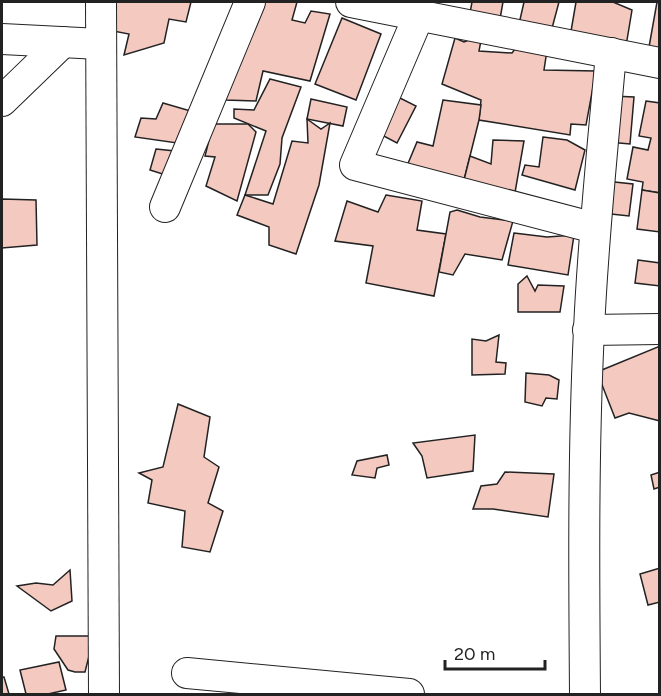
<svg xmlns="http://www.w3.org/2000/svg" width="661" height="696" font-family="Figtree,sans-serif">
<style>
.building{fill:#f3c9c0;stroke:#222;stroke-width:1.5}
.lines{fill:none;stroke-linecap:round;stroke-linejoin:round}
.minor-casing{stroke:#222;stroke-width:32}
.minor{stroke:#fff;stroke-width:30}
</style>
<rect width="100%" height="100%" fill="#fff"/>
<!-- building -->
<g class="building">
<polygon points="114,2 191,2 186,22 169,19 164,43 124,55 129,34 108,30"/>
<polygon points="254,2 297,2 292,20 305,23 311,11 330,14 310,81 263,71 256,101 225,100"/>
<polygon points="472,2 503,2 500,19 470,13"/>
<polygon points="524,2 559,2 551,32 519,24"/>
<polygon points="576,2 613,2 632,10 626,46 570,37"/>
<polygon points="657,2 660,2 660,49 649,47"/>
<polygon points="342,18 381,34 356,100 315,84"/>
<polygon points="482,35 479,51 512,53 518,45 547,50 544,70 596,71 586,125 571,124 570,135 479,120 481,100 442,84 455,38 464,42"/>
<polygon points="270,79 301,87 282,138 280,164 268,195 245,195 266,131 234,118 234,109 254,110"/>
<polygon points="394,95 416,106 397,143 376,132"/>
<polygon points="612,96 634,97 630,144 608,142"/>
<polygon points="311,99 347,107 343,126 307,119"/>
<polygon points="443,100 481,105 479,120 461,192 404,173 417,142 433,146"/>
<polygon points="646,101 660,103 660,193 642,190 643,182 627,179 633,147 648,150 651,138 639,136"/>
<polygon points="163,103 194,112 184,144 135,137 141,118 156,119"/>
<polygon points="307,119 321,129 330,123 319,185 296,254 269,245 269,227 237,215 245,195 273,204 292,141 308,143"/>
<polygon points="213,124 248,124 256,132 237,201 206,186 215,157 205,156"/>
<polygon points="543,137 567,140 585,150 575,190 522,175 525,165 539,167"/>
<polygon points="493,140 524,141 513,204 461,192 470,156 491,164"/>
<polygon points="156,149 175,151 172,177 150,170"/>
<polygon points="605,181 633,184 629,216 602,213"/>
<polygon points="642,190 660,193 660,232 637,229"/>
<polygon points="386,195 422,201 417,230 446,234 434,296 366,283 373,246 335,241 347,201 378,212"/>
<polygon points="2,199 36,200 37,245 2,248"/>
<polygon points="457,210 480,217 513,221 502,260 465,254 453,275 439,272 450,212"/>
<polygon points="514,233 547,237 574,235 568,275 508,265"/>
<polygon points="638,260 660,263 660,286 635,283"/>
<polygon points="527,276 535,291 538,285 564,286 560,312 518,312 518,284"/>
<polygon points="499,335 496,362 506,363 505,374 472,375 472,339 486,341"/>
<polygon points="660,346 660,421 629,413 615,418 597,372"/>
<polygon points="526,373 549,375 559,380 557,399 546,398 542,406 525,402"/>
<polygon points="178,404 210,417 204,457 219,467 208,503 223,511 210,552 182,547 185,511 148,503 152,480 139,473 163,467"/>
<polygon points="475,435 473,471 427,478 422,456 413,443"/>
<polygon points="387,455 389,465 377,468 375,478 352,475 357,461"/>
<polygon points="505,472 554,474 548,517 493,509 473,509 481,486 497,484"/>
<polygon points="660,472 660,487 654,489 651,475"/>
<polygon points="660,568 660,602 648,605 640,574"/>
<polygon points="70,570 72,601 51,611 17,586 36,583 53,585"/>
<polygon points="56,636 94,636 85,672 75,672 68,670 54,649"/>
<polygon points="59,662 66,690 48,694 26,694 20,670"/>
<polygon points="2,677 4,677 9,694 2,694"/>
</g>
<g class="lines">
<!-- minor casing -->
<g class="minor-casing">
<g id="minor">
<polyline points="101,2 104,694"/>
<polyline points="351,2 660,63"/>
<polyline points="419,15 355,165 595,228"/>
<polyline points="2,39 100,44"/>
<polyline points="2,101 63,42"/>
<polyline points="165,207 250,2"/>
<polyline points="588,330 660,329"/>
<polyline points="187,673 409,694"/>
<path d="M585,694c-1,-121 -2,-243 4,-364 4,-93 14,-185 22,-277"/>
</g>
</g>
<!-- minor -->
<use href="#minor" class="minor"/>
</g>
<!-- border -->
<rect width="661" height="696" fill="none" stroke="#222222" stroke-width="6"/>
<!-- scale -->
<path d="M445 660v9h100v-9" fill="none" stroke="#222222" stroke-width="3"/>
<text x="454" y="660" font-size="18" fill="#222222" stroke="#ffffff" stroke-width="4.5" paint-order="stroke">20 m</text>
</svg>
